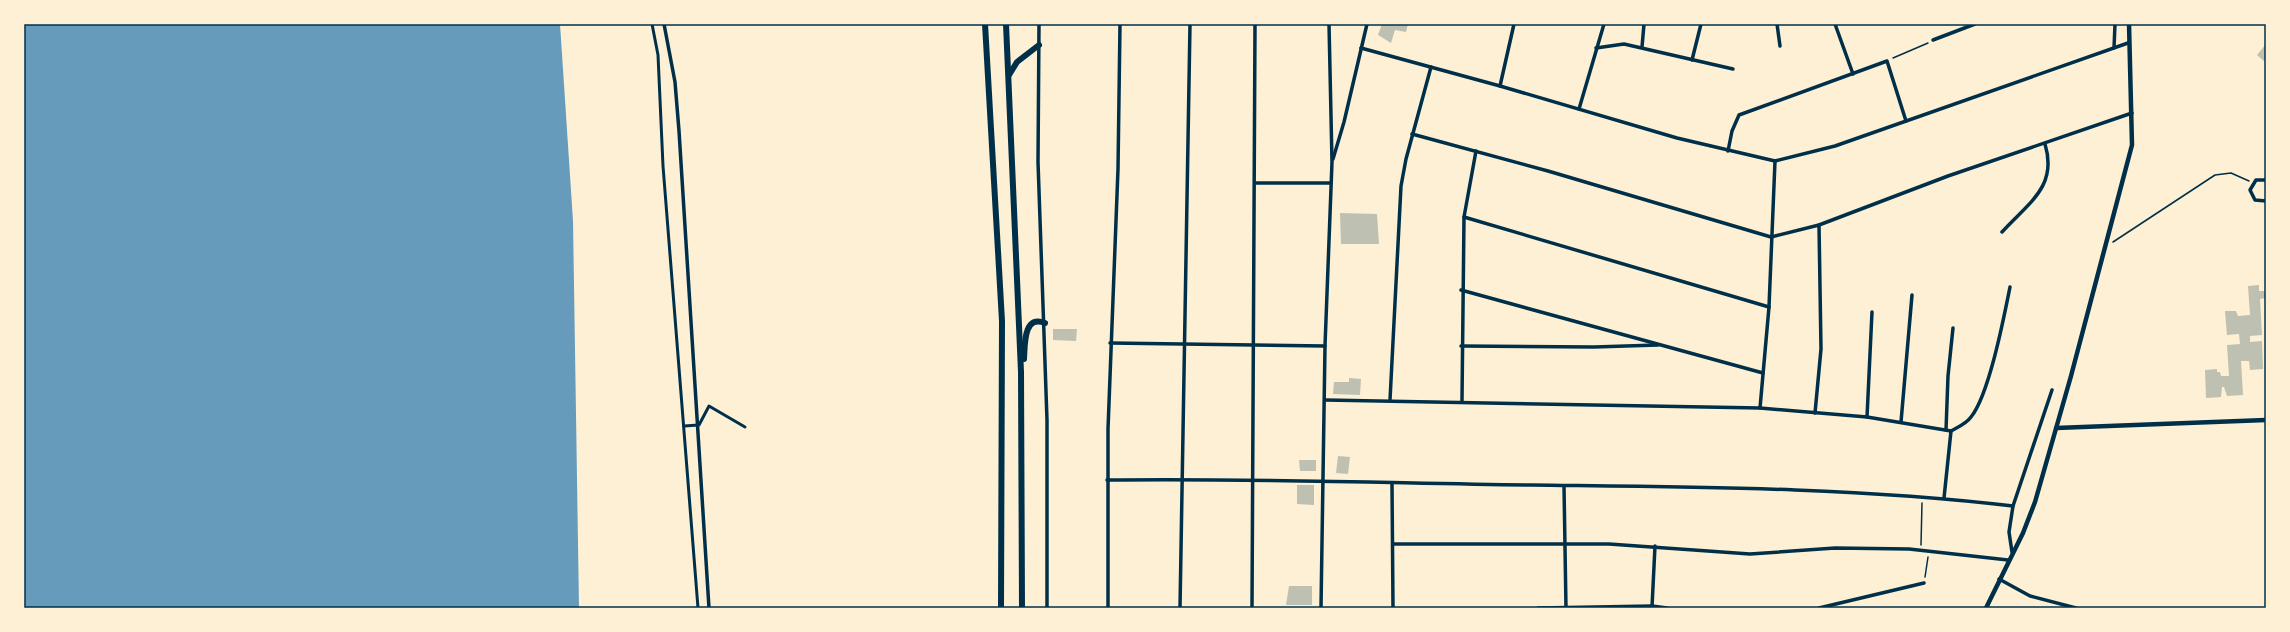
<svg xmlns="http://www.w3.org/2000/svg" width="2290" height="632" font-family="Barlow,sans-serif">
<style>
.water{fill:#669bbc}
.building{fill:#bec0b2}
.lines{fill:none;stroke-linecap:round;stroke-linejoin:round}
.path{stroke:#003049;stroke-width:1.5}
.pedestrian{stroke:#003049;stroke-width:3}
.minor{stroke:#003049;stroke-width:3.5}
.tertiary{stroke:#003049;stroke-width:4.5}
.primary{stroke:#003049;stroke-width:6}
.neatline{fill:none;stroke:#003049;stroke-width:1.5}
</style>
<rect width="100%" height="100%" fill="#fdf0d5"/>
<!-- water -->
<polygon class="water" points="24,24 560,24 573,221 579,608 24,608"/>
<!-- building -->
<g class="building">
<polygon points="1382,24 1408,24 1406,32 1395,30 1391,43 1378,35"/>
<polygon points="2266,44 2266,61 2264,61 2257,55"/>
<polygon points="1340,213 1377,214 1379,244 1341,244"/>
<polygon points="2259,285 2259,291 2266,291 2266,298 2260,299 2262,335 2250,336 2250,342 2262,341 2263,369 2250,370 2249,361 2241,361 2243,395 2227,396 2224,387 2222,387 2221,397 2206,398 2205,370 2217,369 2217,372 2220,372 2221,376 2229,376 2227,345 2240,344 2239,334 2227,335 2225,311 2236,311 2238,316 2250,315 2248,286"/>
<polygon points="1053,329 1077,329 1076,341 1053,340"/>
<polygon points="1349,378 1361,379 1360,395 1333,394 1334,382 1349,382"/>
<polygon points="1338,456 1350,457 1348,474 1336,473"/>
<polygon points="1299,460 1316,460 1316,471 1300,471"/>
<polygon points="1297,485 1314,485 1314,505 1297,504"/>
<polygon points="1289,586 1312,586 1312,605 1286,605"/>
</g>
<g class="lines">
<!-- path -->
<g class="path">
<polyline points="1893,58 1928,43"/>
<polyline points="2113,242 2215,175 2231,173 2249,181"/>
<polyline points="1921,545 1922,503"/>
<polyline points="1925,577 1928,557"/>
</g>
<!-- pedestrian -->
<g class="pedestrian">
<polyline points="652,24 658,55 663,166 698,608"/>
<polyline points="684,426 699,425 709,406 745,427"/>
</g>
<!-- minor -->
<g class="minor">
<polyline points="664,24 675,82 679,131 709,608"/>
<polyline points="1039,24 1038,162 1047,420 1047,608"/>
<polyline points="1777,24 1780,46"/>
<polyline points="1835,24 1853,74"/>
<polyline points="1933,40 1975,24"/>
<polyline points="1642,47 1644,24"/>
<polyline points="1361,48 1500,86 1677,138 1775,161 1835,146 2128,43"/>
<polyline points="1596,48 1624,44 1733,69"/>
<polyline points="2114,48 2115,24"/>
<polyline points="1692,60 1701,24"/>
<polyline points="1500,86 1514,24"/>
<polyline points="1579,109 1604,24"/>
<polyline points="1412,134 1548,171 1771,237 1819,225 1948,176 2132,113"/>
<polyline points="1728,151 1732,131 1739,115 1887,61 1906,121"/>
<polyline points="1333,159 1344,122 1367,24"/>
<polyline points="2266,180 2256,180 2250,190 2255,200 2266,201"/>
<polyline points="1255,183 1330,183"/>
<polyline points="1464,217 1769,307"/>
<path d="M2002,232c26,-29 56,-45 43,-88"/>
<polyline points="1461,290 1763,373"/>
<polyline points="1110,343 1325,346"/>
<polyline points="1461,346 1594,347 1658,345"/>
<polyline points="1325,400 1760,408 1867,417 1951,431 1944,498"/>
<polyline points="1390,400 1401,186 1406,159 1431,67"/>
<polyline points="1462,401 1464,217 1476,151"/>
<polyline points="1760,408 1769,307 1775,161"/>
<polyline points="1815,413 1821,349 1819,225"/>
<polyline points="1867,417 1872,312"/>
<polyline points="1901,422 1912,295"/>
<polyline points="1946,430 1948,376 1953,328"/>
<path d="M1951,431c7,-4 15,-7 20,-14 18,-22 33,-100 39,-130"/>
<path d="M1107,480c142,-2 283,3 424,5 160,2 322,2 482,21"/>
<polyline points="1392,483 1393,608"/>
<polyline points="1564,486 1566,608"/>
<polyline points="1393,544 1609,544 1750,554 1835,548 1909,549 2008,560"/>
<polyline points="2012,552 2009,532 2013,506 2052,390"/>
<polyline points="1999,579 2030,596 2076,608"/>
<polyline points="1652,607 1655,546"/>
<polyline points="1108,608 1108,429 1118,169 1120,24"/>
<polyline points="1180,608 1190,24"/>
<polyline points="1252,608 1255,24"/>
<polyline points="1321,608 1325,346 1332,162 1329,24"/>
<polyline points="1538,608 1652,606 1667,608"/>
<polyline points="1819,608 1924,583"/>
</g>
<!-- tertiary -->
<g class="tertiary">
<polyline points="2056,428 2266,420"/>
<polyline points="1986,608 2023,533 2035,502 2071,376 2132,145 2129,24"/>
</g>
<!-- primary -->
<g class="primary">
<polyline points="985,24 1002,321 1001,608"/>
<polyline points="1006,24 1021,372 1022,608"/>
<polyline points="1009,75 1017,62 1039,45"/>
<path d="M1024,359c1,-13 -1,-45 21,-36"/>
</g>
</g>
<!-- border -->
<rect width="2290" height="632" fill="none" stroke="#fdf0d5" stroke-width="50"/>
<rect x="25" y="25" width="2240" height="582" class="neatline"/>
</svg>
